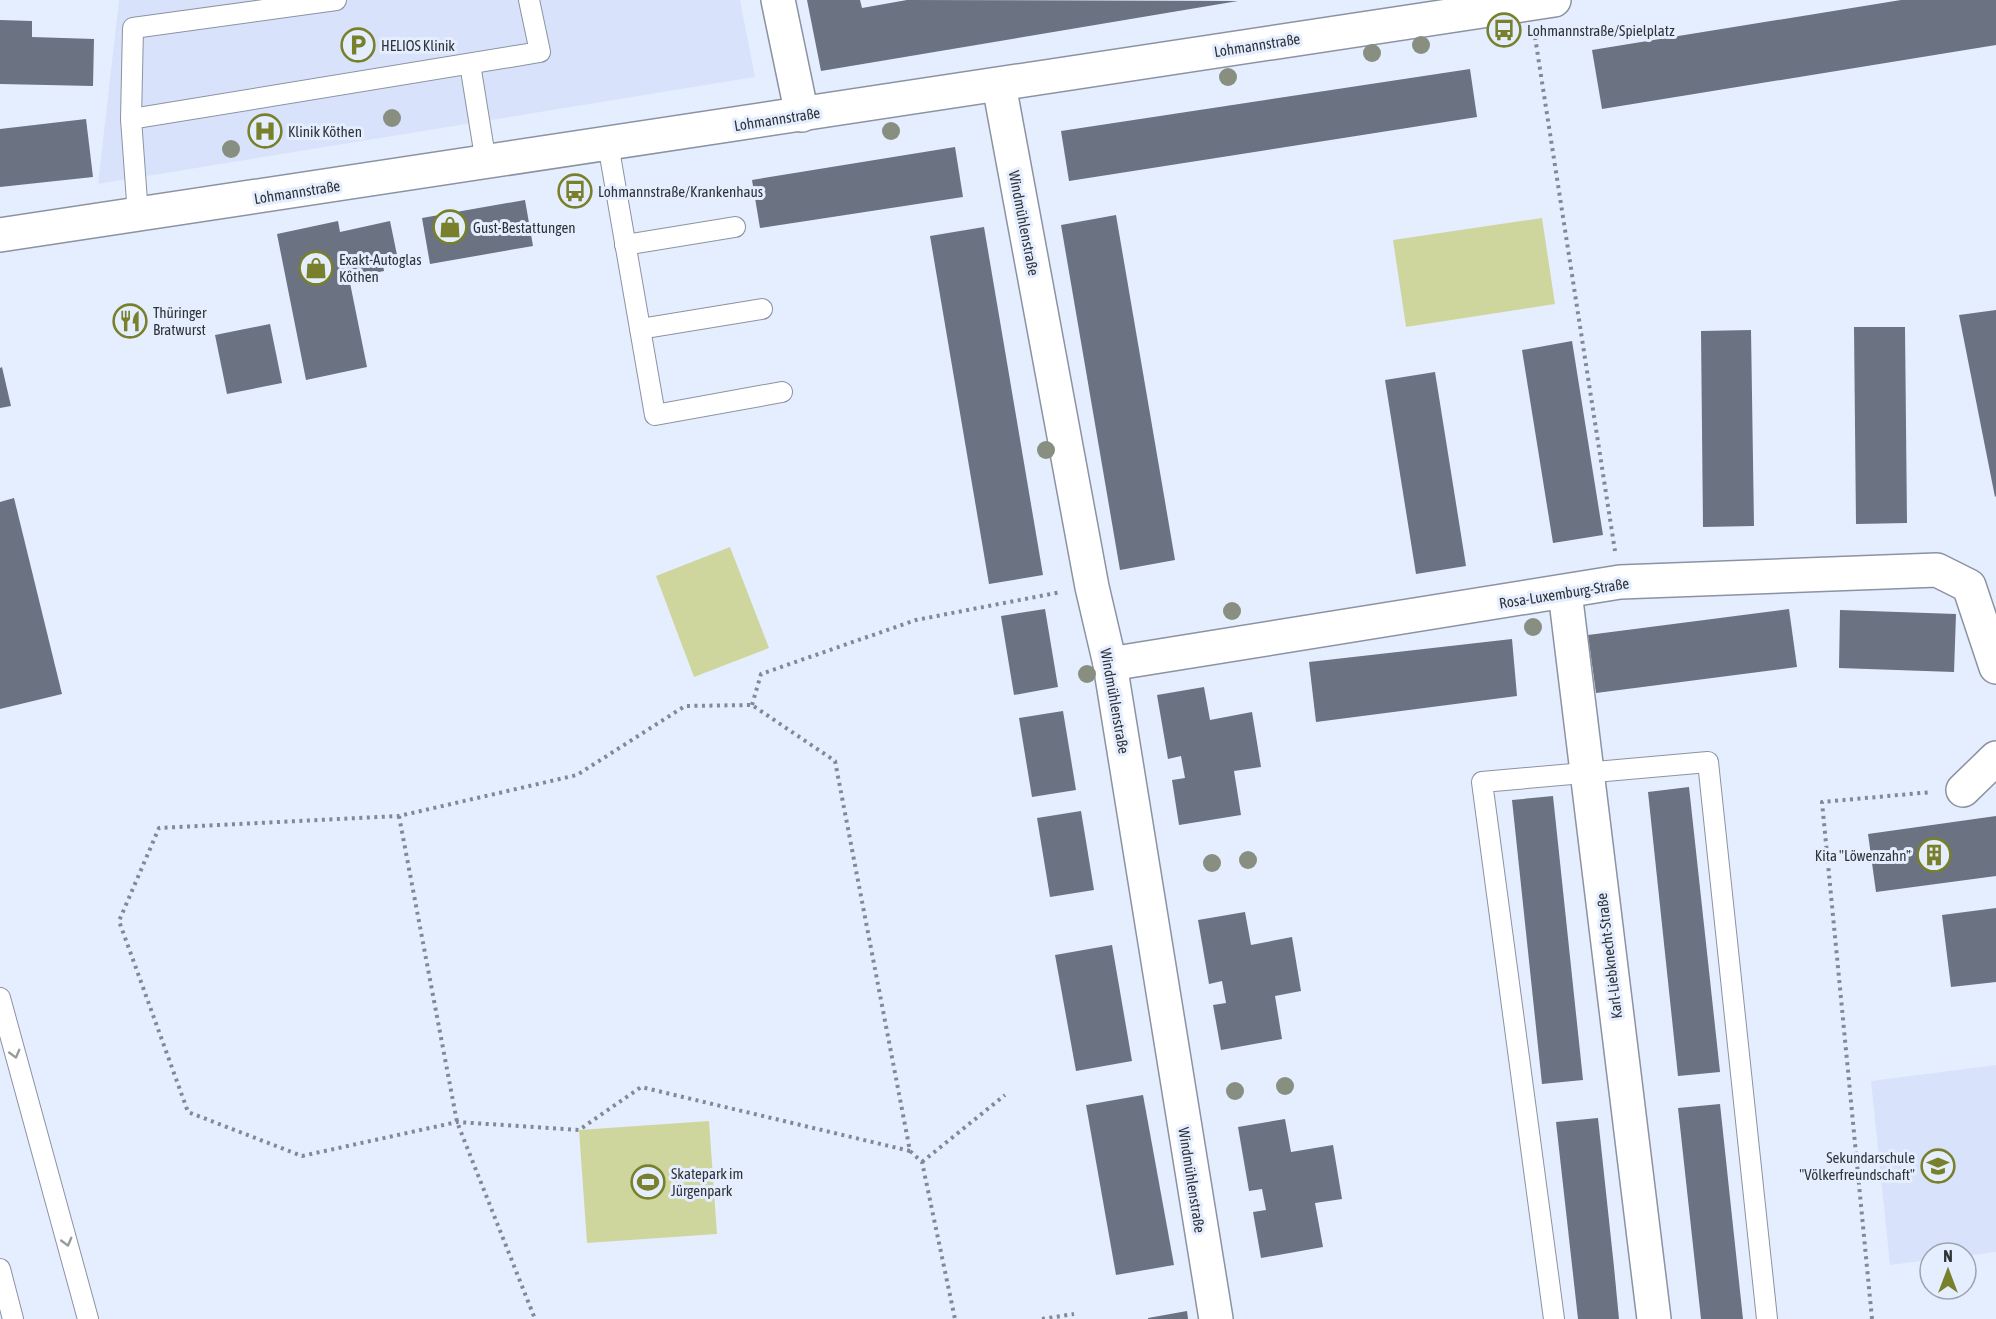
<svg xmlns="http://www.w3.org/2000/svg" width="1996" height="1319" font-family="'Asap Condensed',sans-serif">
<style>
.built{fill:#d8e3fb}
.green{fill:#cfd69d}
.building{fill:#6b7281}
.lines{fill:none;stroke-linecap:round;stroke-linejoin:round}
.service-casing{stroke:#8b93a2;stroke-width:22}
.minor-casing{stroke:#8b93a2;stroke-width:36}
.secondary-casing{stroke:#8b93a2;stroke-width:36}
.path{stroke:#838994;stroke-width:4;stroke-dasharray:3 4.5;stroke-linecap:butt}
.service{stroke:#fff;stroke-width:20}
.minor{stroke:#fff;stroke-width:33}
.secondary{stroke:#fff;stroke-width:33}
.tree{fill:#888e80}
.oneway{stroke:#989a9c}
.labels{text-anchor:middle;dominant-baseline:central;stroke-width:6;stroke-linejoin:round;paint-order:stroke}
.poi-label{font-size:15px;fill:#30343a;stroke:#e5eeff;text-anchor:start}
.street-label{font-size:15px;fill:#30343a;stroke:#e5eeff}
</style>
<rect width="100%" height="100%" fill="#e5eeff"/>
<!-- built -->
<g class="built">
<polygon points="119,0 740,0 755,77 98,184"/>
<polygon points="1996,1065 1996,1252 1966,1256 1966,1253 1930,1253 1930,1260 1890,1265 1871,1081"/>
</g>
<!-- green -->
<g class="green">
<polygon points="1542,218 1555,304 1406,327 1393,240"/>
<polygon points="730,547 769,648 694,677 656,576"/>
<polygon points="709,1121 717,1234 587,1243 579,1130"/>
</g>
<!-- building -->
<g class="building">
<polygon points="807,0 860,0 862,8 907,0 1238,1 821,71"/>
<polygon points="1901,0 1996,0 1996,45 1602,109 1592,50"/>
<polygon points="0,20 32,21 32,37 94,39 93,86 0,84"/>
<polygon points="1470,69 1477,117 1069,181 1061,131"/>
<polygon points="86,119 93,177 0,187 0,129"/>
<polygon points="955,147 963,197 760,228 752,180"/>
<polygon points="525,200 533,246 430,264 422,218"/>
<polygon points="1116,215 1175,560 1120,570 1061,225"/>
<polygon points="338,221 340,232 390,221 397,255 382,258 384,271 349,278 367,367 306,380 277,234"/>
<polygon points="984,227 1043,575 989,584 930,236"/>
<polygon points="1996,310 1996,496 1995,497 1959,315"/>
<polygon points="270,324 282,383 227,394 215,335"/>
<polygon points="1854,327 1905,327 1907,523 1856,524"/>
<polygon points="1751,330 1754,526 1703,527 1701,331"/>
<polygon points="1572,341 1603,535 1553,543 1522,350"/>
<polygon points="2,367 11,406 0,408 0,368"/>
<polygon points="1435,372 1466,566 1416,574 1385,380"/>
<polygon points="14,498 62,694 0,709 0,502"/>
<polygon points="1045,609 1058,687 1014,695 1001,616"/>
<polygon points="1789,609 1797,667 1596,693 1588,635"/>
<polygon points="1840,610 1956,614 1954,672 1839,668"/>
<polygon points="1512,639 1517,696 1316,722 1309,662"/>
<polygon points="1204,687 1210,720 1252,712 1261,767 1234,771 1241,815 1179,825 1172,780 1185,778 1181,756 1168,759 1157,695"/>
<polygon points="1063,711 1076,790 1032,797 1019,718"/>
<polygon points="1689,787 1720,1072 1678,1076 1648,792"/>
<polygon points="1553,796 1583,1080 1542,1084 1512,800"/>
<polygon points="1081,811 1094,890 1050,897 1037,818"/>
<polygon points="1996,816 1996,876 1876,892 1868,834"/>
<polygon points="1996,908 1996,982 1951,987 1942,915"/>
<polygon points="1245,912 1251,945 1292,937 1301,991 1275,996 1282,1039 1221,1050 1213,1005 1226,1003 1222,981 1209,984 1198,920"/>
<polygon points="1112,945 1132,1061 1076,1071 1055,955"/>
<polygon points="1143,1095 1174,1265 1116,1275 1086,1105"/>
<polygon points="1720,1104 1730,1198 1743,1319 1701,1319 1678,1108"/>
<polygon points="1598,1118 1614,1267 1619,1319 1578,1319 1556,1122"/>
<polygon points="1285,1119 1291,1152 1333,1145 1342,1199 1315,1203 1323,1247 1261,1258 1253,1212 1266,1210 1262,1189 1249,1191 1238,1127"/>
<polygon points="1187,1311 1188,1319 1148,1319 1148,1318"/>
</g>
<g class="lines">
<!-- service casing -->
<g class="service-casing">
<g id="service">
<polyline points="470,64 486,163"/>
<polyline points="131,119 540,52 529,0"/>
<polyline points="608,144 655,415 782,392"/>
<polyline points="138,215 131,119 133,28 336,0"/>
<polyline points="625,245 735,227"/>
<polyline points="640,329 762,309"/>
<polyline points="0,998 88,1319"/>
<polyline points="0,1269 13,1319"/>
<polyline points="1554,1319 1482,782 1708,762 1767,1319"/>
</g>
</g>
<!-- minor casing -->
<g class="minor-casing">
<g id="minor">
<polyline points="778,0 802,115"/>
<polyline points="999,85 1092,587 1110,664 1216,1319"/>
<polyline points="1565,592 1654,1319"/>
<polyline points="1110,664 1620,582 1937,570 1969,586 1996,667"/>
<polyline points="1963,790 1996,758"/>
</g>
</g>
<!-- secondary casing -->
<g class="secondary-casing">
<polyline id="secondary" points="0,235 1554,0"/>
</g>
<!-- path -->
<g class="path">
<polyline points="1535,37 1615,551"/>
<polyline points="752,705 761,674 916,620 1061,592"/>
<polyline points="399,816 457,1122 535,1319"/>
<polyline points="910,1151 641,1087 579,1130 457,1122 302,1156 188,1112 119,921 159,828 399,816 577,775 685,706 752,705 835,761 910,1151 922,1162 955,1319"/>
<polyline points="922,1162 1005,1095"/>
<polyline points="1042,1319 1074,1314"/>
<polyline points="1872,1319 1822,802 1932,792"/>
</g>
<!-- service -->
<use href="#service" class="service"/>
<!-- minor -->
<use href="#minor" class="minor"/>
<!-- secondary -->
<use href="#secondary" class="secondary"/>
</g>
<!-- trees -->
<g class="tree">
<circle cx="1421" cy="45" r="9"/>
<circle cx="1372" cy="53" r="9"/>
<circle cx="1228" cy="77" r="9"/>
<circle cx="392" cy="118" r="9"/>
<circle cx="891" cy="131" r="9"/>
<circle cx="231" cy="149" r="9"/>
<circle cx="1046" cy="450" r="9"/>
<circle cx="1232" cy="611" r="9"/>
<circle cx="1533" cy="627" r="9"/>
<circle cx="1087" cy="674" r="9"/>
<circle cx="1248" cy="860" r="9"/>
<circle cx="1212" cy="863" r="9"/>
<circle cx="1285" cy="1086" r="9"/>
<circle cx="1235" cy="1091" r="9"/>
</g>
<!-- one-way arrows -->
<defs><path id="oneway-chevron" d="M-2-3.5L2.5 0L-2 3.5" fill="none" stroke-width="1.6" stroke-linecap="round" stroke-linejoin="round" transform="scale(1.5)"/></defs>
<g class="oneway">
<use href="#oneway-chevron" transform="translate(15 1054) rotate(75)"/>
<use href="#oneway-chevron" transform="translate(67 1242) rotate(75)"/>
</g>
<!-- icons -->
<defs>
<g id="bus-ring" transform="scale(1.725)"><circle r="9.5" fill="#e5eeff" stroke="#79802b" stroke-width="1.5"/><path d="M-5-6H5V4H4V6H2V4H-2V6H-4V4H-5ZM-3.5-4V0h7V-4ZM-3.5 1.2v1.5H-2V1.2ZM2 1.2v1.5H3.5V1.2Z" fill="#79802b"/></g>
<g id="parking-ring" transform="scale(1.725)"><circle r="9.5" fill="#e5eeff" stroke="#79802b" stroke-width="1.5"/><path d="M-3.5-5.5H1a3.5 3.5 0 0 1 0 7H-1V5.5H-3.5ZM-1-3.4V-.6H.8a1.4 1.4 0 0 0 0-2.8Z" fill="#79802b"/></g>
<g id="hospital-ring" transform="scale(1.725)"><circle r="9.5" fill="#e5eeff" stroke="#79802b" stroke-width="1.5"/><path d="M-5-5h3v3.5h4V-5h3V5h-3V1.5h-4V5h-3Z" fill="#79802b"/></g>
<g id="shop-ring" transform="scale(1.725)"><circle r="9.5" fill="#e5eeff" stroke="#79802b" stroke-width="1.5"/><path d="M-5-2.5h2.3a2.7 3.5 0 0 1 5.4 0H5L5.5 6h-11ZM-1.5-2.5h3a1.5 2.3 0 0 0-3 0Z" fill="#79802b"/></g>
<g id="restaurant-ring" transform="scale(1.725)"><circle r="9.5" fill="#e5eeff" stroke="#79802b" stroke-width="1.5"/><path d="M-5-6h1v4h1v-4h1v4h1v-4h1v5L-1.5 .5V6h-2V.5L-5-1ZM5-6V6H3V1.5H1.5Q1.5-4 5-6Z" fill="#79802b"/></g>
<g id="building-ring" transform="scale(1.725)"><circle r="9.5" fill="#e5eeff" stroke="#79802b" stroke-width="1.5"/><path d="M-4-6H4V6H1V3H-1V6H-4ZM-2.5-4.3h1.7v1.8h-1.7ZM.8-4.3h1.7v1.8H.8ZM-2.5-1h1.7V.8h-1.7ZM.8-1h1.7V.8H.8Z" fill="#79802b"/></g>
<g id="school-ring" transform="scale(1.725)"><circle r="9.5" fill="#e5eeff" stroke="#79802b" stroke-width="1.5"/><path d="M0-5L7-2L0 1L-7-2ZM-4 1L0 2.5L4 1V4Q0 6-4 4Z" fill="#79802b"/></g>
<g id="stadium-ring" transform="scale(1.725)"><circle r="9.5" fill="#e5eeff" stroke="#79802b" stroke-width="1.5"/><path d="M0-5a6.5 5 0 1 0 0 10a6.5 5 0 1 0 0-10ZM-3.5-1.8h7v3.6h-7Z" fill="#79802b"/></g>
</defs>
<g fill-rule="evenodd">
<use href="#bus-ring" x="1504" y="30"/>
<use href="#parking-ring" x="358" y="45"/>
<use href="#hospital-ring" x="265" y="131"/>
<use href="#bus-ring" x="575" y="191"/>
<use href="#shop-ring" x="450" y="227"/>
<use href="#shop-ring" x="316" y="268"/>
<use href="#restaurant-ring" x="130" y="321"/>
<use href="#building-ring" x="1934" y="855"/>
<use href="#school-ring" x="1938" y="1166"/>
<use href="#stadium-ring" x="648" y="1182"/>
</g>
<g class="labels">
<!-- poi labels -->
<g class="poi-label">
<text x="1527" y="30">Lohmannstraße/Spielplatz</text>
<text x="381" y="45">HELIOS Klinik</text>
<text x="288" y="131">Klinik Köthen</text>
<text x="598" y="191">Lohmannstraße/Krankenhaus</text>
<text x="473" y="227">Gust-Bestattungen</text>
<text x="339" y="259">Exakt-Autoglas<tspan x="339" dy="17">Köthen</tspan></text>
<text x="153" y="312">Thüringer<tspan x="153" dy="17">Bratwurst</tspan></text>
<text x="1911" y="855" text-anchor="end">Kita "Löwenzahn"</text>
<text x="1915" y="1157" text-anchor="end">Sekundarschule<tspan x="1915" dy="17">"Völkerfreundschaft"</tspan></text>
<text x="671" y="1173">Skatepark im<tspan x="671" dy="17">Jürgenpark</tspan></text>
</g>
<!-- street labels -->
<g class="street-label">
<text transform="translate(1257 45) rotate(-9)">Lohmannstraße</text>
<text transform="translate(777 119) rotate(-9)">Lohmannstraße</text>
<text transform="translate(297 192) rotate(-9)">Lohmannstraße</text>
<text transform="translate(1024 223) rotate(79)">Windmühlenstraße</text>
<text transform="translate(1564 593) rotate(-9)">Rosa-Luxemburg-Straße</text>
<text transform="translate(1115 701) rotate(80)">Windmühlenstraße</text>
<text transform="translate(1609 956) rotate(-97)">Karl-Liebknecht-Straße</text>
<text transform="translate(1192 1180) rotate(81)">Windmühlenstraße</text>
</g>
</g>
<!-- north arrow -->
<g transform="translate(1948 1271)"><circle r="28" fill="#e5eeff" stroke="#9da4b0" stroke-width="1.5"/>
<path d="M0-4.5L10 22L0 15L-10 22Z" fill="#79802b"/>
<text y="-9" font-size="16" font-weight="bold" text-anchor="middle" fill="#30343a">N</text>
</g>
</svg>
